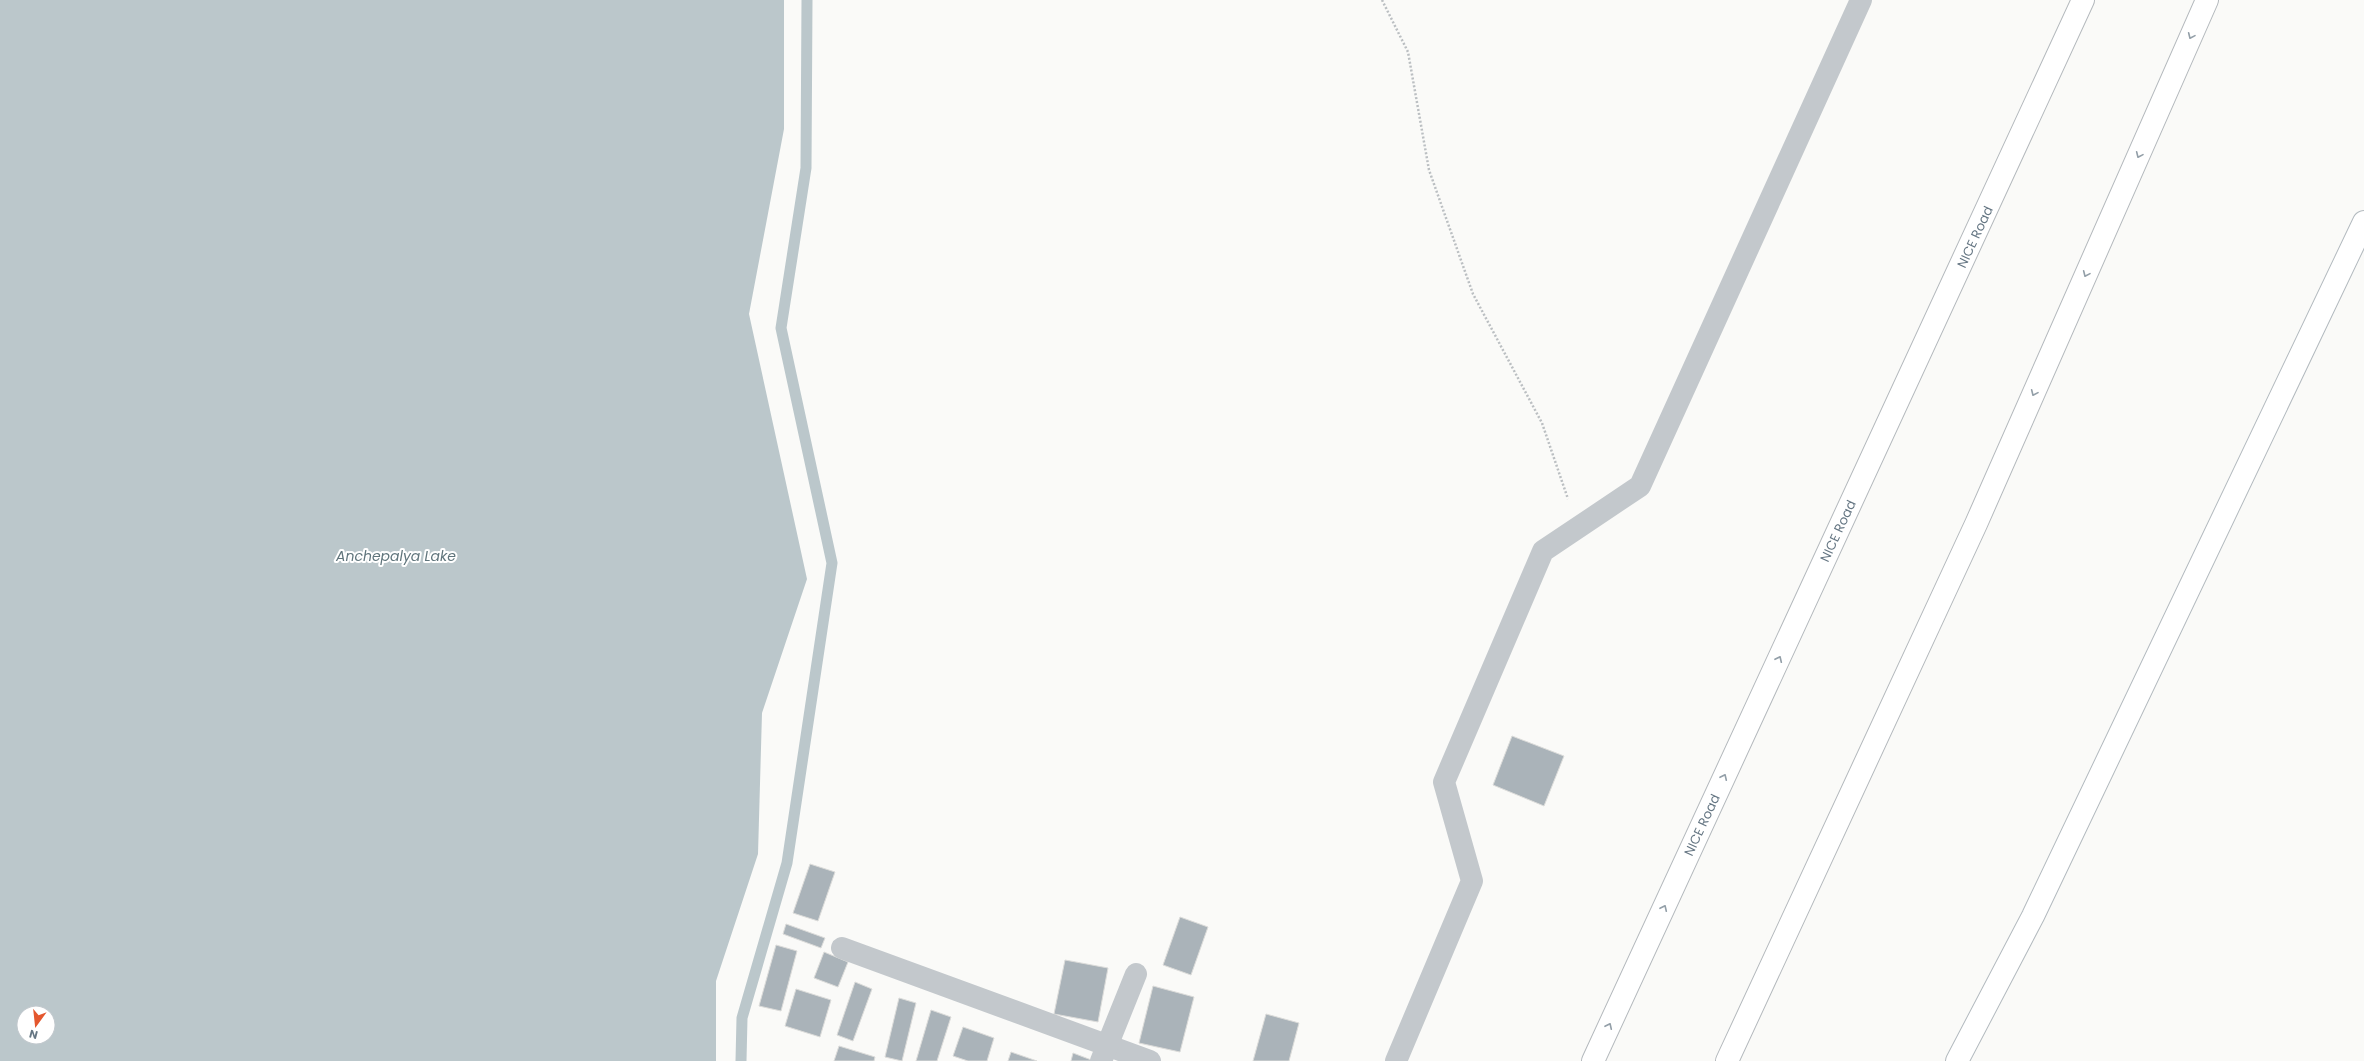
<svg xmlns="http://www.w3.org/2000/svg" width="2364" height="1061" font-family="Poppins,sans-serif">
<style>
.water{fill:#bbc7cb;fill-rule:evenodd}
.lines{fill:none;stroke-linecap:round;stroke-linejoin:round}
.stream{stroke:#bbc7cb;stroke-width:11}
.building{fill:#aab3b9;stroke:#dcdcda}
.secondary-casing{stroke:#b3babf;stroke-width:24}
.highway-casing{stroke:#b4b9bd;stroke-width:24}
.path{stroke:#bbbfc2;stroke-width:2.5;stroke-dasharray:2 2;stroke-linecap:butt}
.street{stroke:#c3c8cc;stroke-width:22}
.secondary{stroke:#fff;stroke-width:22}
.highway{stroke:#fff;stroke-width:22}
.oneway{stroke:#939fa8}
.labels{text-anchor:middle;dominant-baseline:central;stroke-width:4;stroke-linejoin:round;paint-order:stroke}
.street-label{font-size:13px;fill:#657683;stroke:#fff}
.water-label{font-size:14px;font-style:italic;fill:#60757c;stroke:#fff}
</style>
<rect width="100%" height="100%" fill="#fafaf8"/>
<!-- water -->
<path class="water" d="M0,0h784v129l-35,185 58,265 -45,134 -4,141 -42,127v80h-716zM24,1013h24v24h-24z"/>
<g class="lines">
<!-- stream -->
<polyline class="stream" points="741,1061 742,1018 787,863 832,563 781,328 806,168 807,0"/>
</g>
<!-- building -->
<g class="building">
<polygon points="1512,736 1564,756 1544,806 1493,785"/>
<polygon points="810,864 835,872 818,921 793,913"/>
<polygon points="1180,917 1208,927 1191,975 1163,965"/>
<polygon points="786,924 825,938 821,948 783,934"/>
<polygon points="776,945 797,951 781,1011 759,1006"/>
<polygon points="824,952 848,962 838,987 814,978"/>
<polygon points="1065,960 1108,968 1098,1022 1054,1014"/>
<polygon points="855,982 872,989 853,1041 837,1035"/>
<polygon points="1153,986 1194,997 1180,1052 1139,1043"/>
<polygon points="796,989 831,1000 820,1037 785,1026"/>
<polygon points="899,998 916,1003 902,1061 885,1057"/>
<polygon points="931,1010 951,1017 937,1061 916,1061"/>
<polygon points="1266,1014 1299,1023 1289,1061 1253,1061"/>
<polygon points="963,1027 994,1038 987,1061 968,1061 953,1056"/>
<polygon points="839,1046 875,1057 874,1061 834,1061"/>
<polygon points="1011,1052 1037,1061 1008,1061"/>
<polygon points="1073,1053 1094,1061 1071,1061"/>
</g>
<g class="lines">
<!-- secondary casing -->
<g class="secondary-casing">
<polyline id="secondary" points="1957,1061 2033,916 2364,222"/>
</g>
<!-- highway casing -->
<g class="highway-casing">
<g id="highway">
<polyline points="1593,1061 2083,0"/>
<polyline points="1727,1061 1976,524 2207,0"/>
</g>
</g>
<!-- path -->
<polyline class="path" points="1382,0 1408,52 1429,170 1473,294 1542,423 1568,499"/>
<!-- street -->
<g class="street">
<polyline points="842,948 1150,1061"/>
<polyline points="1101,1061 1136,974"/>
<polyline points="1396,1061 1472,881 1444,782 1543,551 1640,486 1861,0"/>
</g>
<!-- secondary -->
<use href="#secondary" class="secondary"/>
<!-- highway -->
<use href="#highway" class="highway"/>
</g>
<!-- one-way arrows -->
<defs><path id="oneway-chevron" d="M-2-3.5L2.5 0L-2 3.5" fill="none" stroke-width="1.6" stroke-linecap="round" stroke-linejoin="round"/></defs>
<g class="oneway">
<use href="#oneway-chevron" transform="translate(2191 36) rotate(114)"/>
<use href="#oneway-chevron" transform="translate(2139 155) rotate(114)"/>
<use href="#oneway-chevron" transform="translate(2086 274) rotate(114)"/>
<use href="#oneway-chevron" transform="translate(2034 393) rotate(114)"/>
<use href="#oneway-chevron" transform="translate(1779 659) rotate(-65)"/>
<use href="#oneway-chevron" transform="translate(1724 777) rotate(-65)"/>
<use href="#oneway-chevron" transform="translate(1664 908) rotate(-65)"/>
<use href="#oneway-chevron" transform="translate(1609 1026) rotate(-65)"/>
</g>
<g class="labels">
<!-- street labels -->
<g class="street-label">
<text transform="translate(1975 237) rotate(-65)">NICE Road</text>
<text transform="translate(1838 531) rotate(-65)">NICE Road</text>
<text transform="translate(1702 825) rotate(-65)">NICE Road</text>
</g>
<!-- water labels -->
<g class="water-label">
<text x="396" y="556">Anchepalya Lake</text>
</g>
</g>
<!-- north arrow -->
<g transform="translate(36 1025) rotate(195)"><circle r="19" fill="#ffffff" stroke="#c1c8cd"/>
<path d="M0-3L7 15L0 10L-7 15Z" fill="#e4572e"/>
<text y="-6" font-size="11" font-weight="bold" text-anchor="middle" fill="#657683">N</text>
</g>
</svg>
